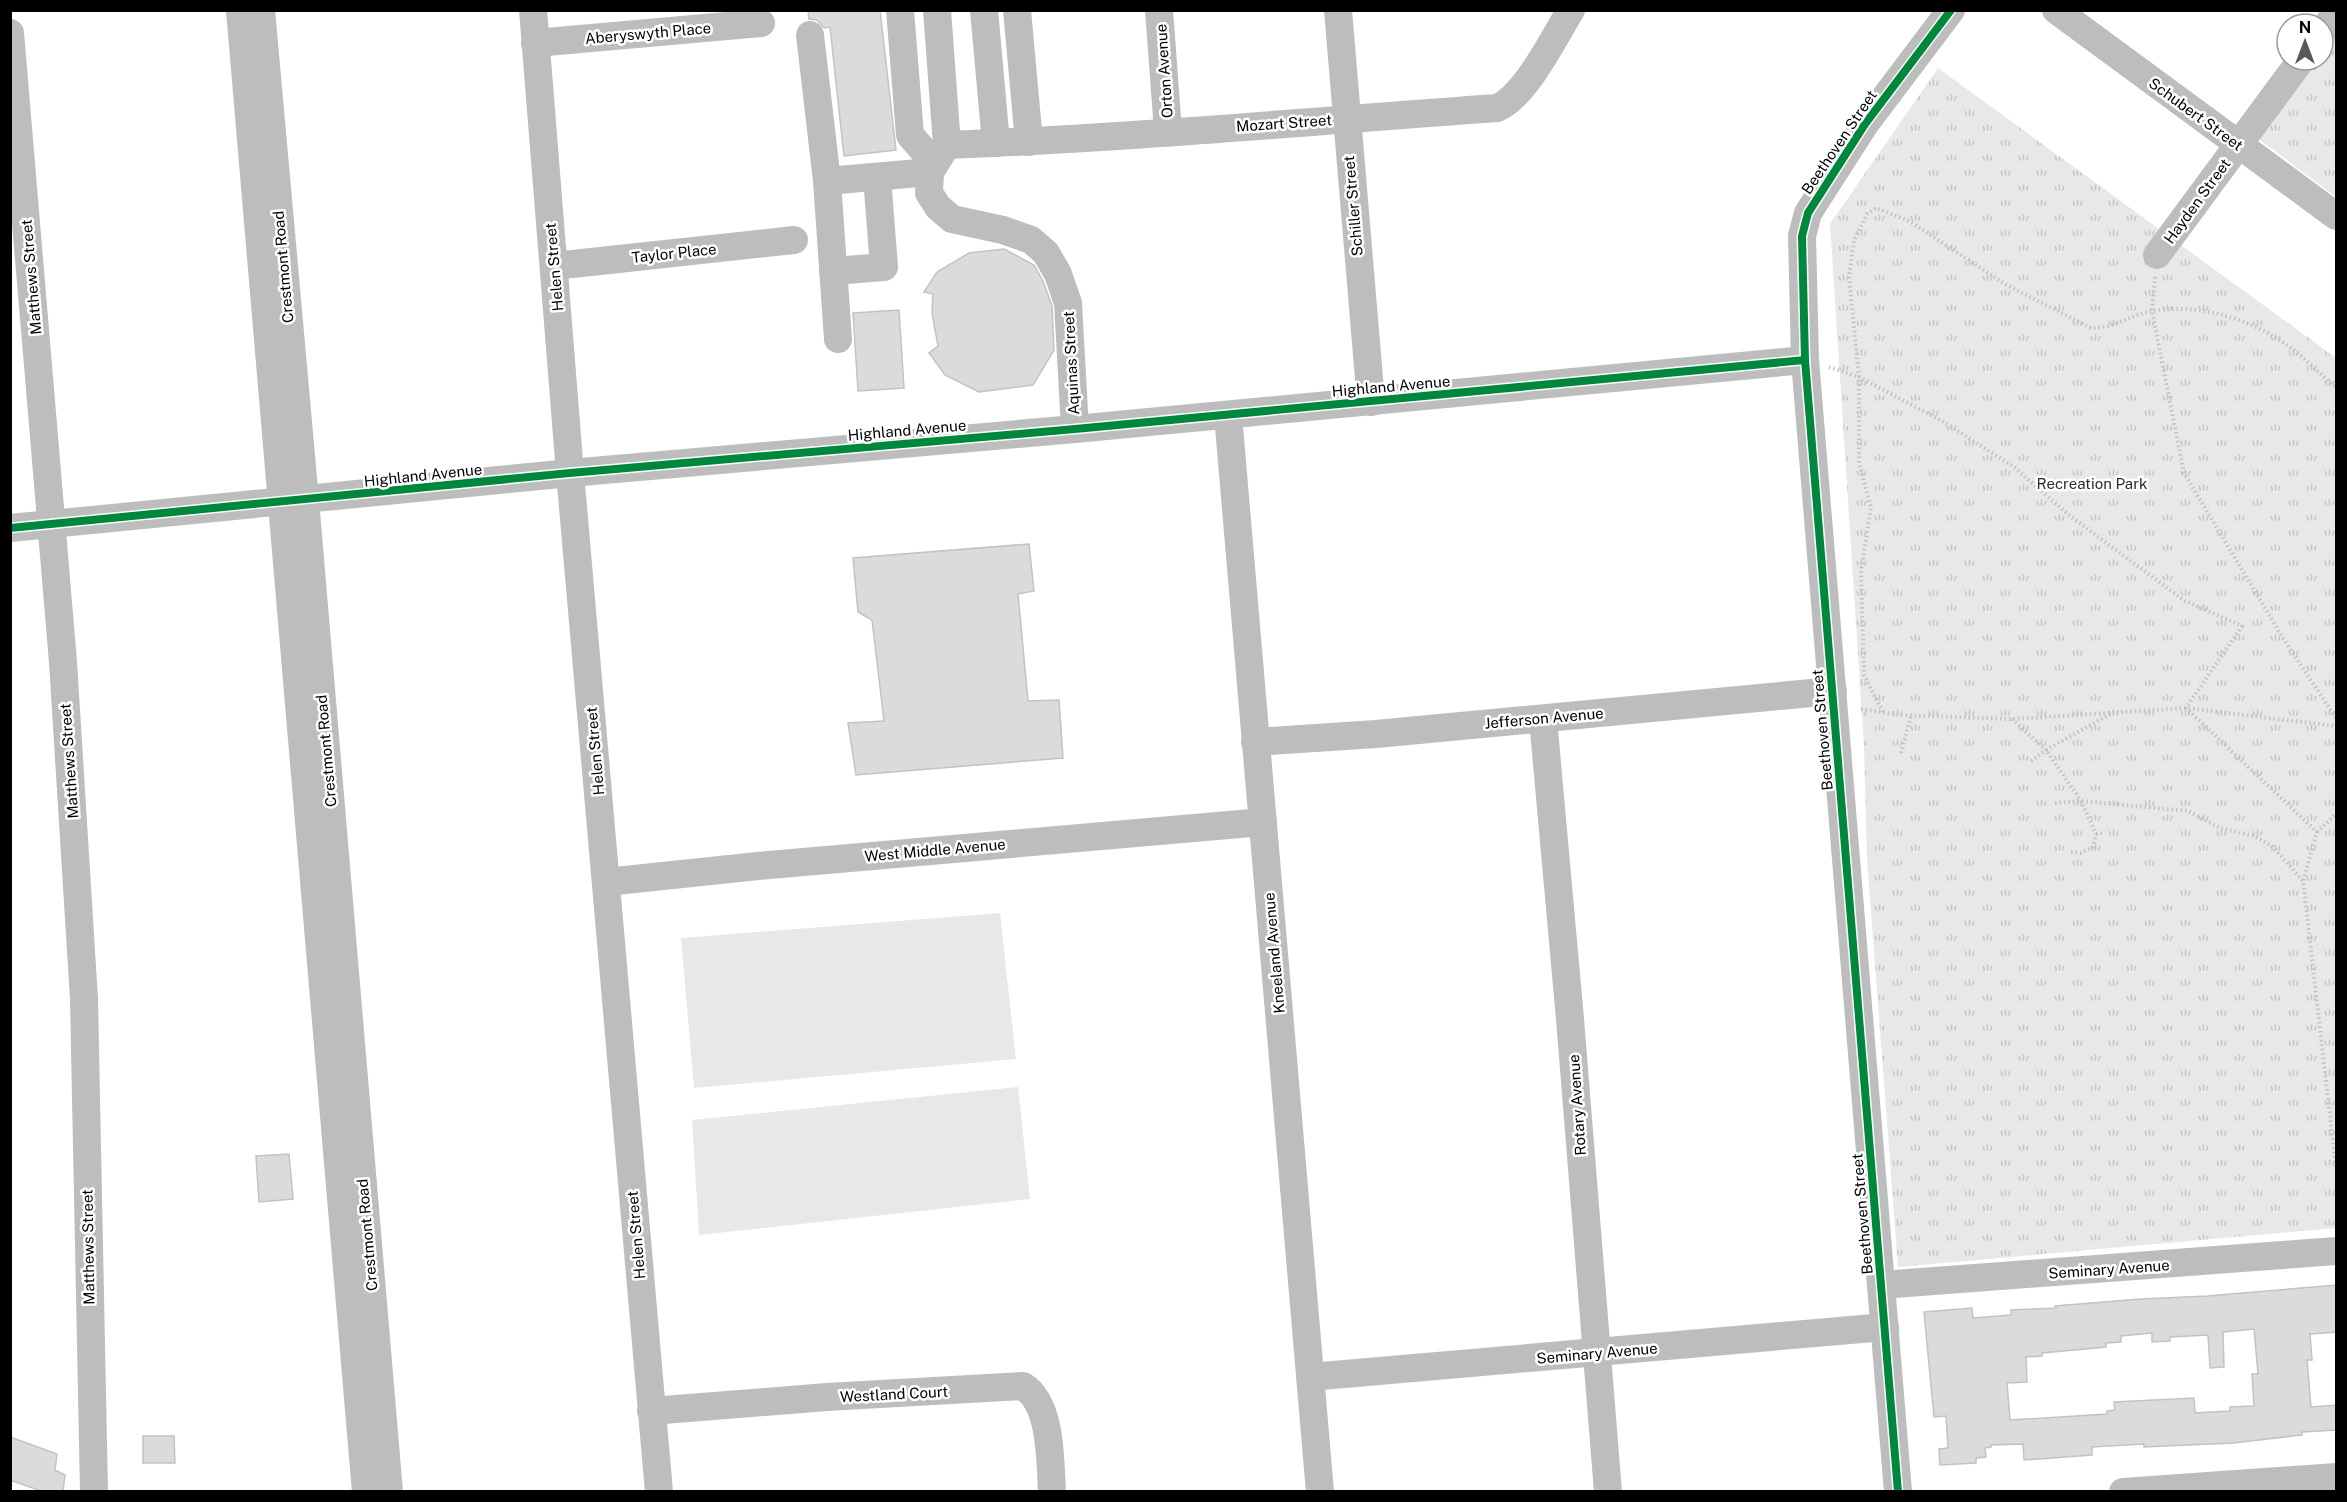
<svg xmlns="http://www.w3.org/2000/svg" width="2347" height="1502" font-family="'Public Sans',sans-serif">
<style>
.green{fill:#e8e8e8}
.park{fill:url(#park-tufts)}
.building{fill:#dbdbdb;stroke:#c3c3c3;stroke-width:1.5;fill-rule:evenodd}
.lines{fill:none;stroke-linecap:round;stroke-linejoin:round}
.path{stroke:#c2c2c2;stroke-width:4;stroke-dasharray:1.5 3;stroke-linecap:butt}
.minor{stroke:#bdbdbd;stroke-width:28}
.cycleway-casing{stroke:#fff;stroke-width:11}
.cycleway{stroke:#00873e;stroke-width:8}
.labels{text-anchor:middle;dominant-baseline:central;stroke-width:5;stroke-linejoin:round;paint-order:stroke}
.street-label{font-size:15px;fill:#000;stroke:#fff}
.park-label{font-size:15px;fill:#2c2c2c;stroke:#fff}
</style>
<defs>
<pattern id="park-tufts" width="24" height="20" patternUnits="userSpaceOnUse" patternTransform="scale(1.5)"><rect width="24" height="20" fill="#e8e8e8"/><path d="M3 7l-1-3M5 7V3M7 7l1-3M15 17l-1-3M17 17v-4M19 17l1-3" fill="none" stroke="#c5c5c5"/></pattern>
</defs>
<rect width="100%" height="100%" fill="#fff"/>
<!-- green -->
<g class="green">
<polygon points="1000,913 1016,1059 694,1088 681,938"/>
<polygon points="1018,1087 1030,1199 699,1235 692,1120"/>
</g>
<!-- park -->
<g class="park">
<polygon points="2336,34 2336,197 2259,139 2317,60 2323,60 2323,52"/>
<polygon points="1938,68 2336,358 2336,1228 1898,1267 1867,859 1864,747 1830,224"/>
</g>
<!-- building -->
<g class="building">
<polygon points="808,10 880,10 896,150 844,156 830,27 824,28 817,20 809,19"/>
<polygon points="1004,249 1034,265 1043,281 1052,306 1054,350 1033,385 979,392 945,375 929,353 938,346 932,313 933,294 924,292 937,272 969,253"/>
<polygon points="899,310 904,388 858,391 853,313"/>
<polygon points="1029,544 1034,591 1018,594 1028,701 1059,700 1063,758 856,775 848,723 884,721 872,620 858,612 853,558"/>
<polygon points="289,1154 293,1199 259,1202 256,1156"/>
<path d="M2337,1285v47l-27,2 2,26h-5l4,47 26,-2v25l-35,2v3l-69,8 -89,4v-3l-52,3v8l-68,5 -1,-16 -32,1v2l-6,1 1,9 -10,1v5l-36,2 -1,-16 9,-1 -2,-32 -12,1 -10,-105 48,-4 1,10 38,-3v-5l45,-2 -1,-2 86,-7 66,-3zM2254,1329l4,45h-6l2,32 -24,1v4l-35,2 -1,-15 -80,4 1,8 -8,1v3l-97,6 -3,-37 20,-1 -1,-25 16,-1v-3l64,-6v-4l15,-1v-6l31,-3v9l18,-1v-4l38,-2 2,33 14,-1 -1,-35z"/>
<polygon points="143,1436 174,1436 175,1463 143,1463"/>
<polygon points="10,1437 57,1454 55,1470 65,1475 63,1491 41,1491 10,1480"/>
</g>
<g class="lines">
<!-- path -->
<g class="path">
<polyline points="2155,277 2152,311 2184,473 2283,638 2336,718"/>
<polyline points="1829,367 1859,377 1942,421 2014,467 2070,516 2185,601 2242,626 2186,708 2317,832 2303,881"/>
<polyline points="1861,709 1901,715 2012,719 2186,708 2336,726"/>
<path d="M1883,712l-19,-37 -3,-105 10,-62 -12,-45v-86l-10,-100 5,-37 13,-26 9,-6 33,13 96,63 86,44c23,1 40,-14 62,-17 51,-9 111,12 149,46 12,10 22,21 34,30"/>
<polyline points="2012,719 2046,750 2031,761"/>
<polyline points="1901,753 1911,715"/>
<polyline points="2055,803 2081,801 2188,811 2220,828 2254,836 2272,846 2303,881 2336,1168"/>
<polyline points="2317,832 2336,814"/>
<polyline points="2096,834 2103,833"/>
<polyline points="2071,852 2081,853 2093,847 2096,834 2081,801 2046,750 2110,714"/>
</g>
<!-- minor -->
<g class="minor">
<polyline points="240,10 366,1492"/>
<polyline points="261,10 305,500 389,1492"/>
<polyline points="533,10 570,473 659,1492"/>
<polyline points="900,10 910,135 935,164"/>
<polyline points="937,10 947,145 930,172 929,193 938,207 952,219 1003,230 1031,240 1046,253 1058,274 1068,303 1075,429"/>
<polyline points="984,10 996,143"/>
<polyline points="1017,10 1029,142"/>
<polyline points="1159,10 1168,131"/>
<polyline points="1338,10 1371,402"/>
<polyline points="2056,10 2336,216"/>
<polyline points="2323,31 2336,13"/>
<polyline points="10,33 63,662 84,999 94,1492"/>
<polyline points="810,35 827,181 838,339"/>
<polyline points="535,43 761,23"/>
<path d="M947,145c184,-7 367,-24 550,-37 29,-12 57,-71 74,-98"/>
<polyline points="827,181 930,172"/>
<polyline points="2157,255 2301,60"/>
<polyline points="554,266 794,240"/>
<polyline points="833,271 884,267 877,177"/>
<polyline points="1228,415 1320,1492"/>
<polyline points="10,528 570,473 1075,429 1805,360"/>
<polyline points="1543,719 1570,1019 1608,1492"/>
<polyline points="1255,742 1376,734 1833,691"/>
<polyline points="606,882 758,866 1263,822"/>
<polyline points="1881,1285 2336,1251"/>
<polyline points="1310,1377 1885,1327"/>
<path d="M651,1411l176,-14 196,-11c29,18 27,75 29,106"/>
<polyline points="1898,1492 1805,360 1802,236 1808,213 1865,124 1951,10"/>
<polyline points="2123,1492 2336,1477"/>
</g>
<!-- cycleway casing -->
<g class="cycleway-casing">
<g id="cycleway">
<polyline points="10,528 570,473 1075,429 1805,360"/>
<polyline points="1898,1492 1805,360 1802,236 1808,213 1865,124 1951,10"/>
</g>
</g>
<!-- cycleway -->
<use href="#cycleway" class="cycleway"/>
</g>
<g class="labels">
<!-- street labels -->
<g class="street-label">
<text transform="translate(648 33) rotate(-5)">Aberyswyth Place</text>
<text transform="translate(1164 71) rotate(-94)">Orton Avenue</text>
<text transform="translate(2196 114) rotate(36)">Schubert Street</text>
<text transform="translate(1284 123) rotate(-4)">Mozart Street</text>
<text transform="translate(1839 142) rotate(-56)">Beethoven Street</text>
<text transform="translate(2197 201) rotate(-54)">Hayden Street</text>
<text transform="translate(1353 206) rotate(-95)">Schiller Street</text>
<text transform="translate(674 253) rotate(-6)">Taylor Place</text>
<text transform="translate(283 267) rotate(-95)">Crestmont Road</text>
<text transform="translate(554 267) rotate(-95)">Helen Street</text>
<text transform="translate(31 277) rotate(-95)">Matthews Street</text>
<text transform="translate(1071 363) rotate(-93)">Aquinas Street</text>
<text transform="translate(1391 386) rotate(-5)">Highland Avenue</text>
<text transform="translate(907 430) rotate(-5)">Highland Avenue</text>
<text transform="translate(423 475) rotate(-6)">Highland Avenue</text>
<text transform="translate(1544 718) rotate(-5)">Jefferson Avenue</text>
<text transform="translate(1822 730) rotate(-95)">Beethoven Street</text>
<text transform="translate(326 751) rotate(-95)">Crestmont Road</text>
<text transform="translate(595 751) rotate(-95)">Helen Street</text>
<text transform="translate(69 761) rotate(-94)">Matthews Street</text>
<text transform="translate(935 850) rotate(-5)">West Middle Avenue</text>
<text transform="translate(1274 953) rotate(-95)">Kneeland Avenue</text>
<text transform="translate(1577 1105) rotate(-94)">Rotary Avenue</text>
<text transform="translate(1862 1214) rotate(-95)">Beethoven Street</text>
<text transform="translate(367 1235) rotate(-95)">Crestmont Road</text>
<text transform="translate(636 1235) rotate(-95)">Helen Street</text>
<text transform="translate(88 1247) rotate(-91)">Matthews Street</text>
<text transform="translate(2109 1269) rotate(-4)">Seminary Avenue</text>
<text transform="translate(1597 1353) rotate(-5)">Seminary Avenue</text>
<text transform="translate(894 1394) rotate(-3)">Westland Court</text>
</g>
<!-- park labels -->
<g class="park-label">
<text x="2092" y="483">Recreation Park</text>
</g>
</g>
<!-- border -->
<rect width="2347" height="1502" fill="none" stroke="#000000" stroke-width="24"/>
<!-- north arrow -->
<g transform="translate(2305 42)"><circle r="28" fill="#ffffff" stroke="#999999" stroke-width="1.5"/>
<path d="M0-4.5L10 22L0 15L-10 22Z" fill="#595959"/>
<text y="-9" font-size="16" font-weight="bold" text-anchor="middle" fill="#000000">N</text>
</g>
</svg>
